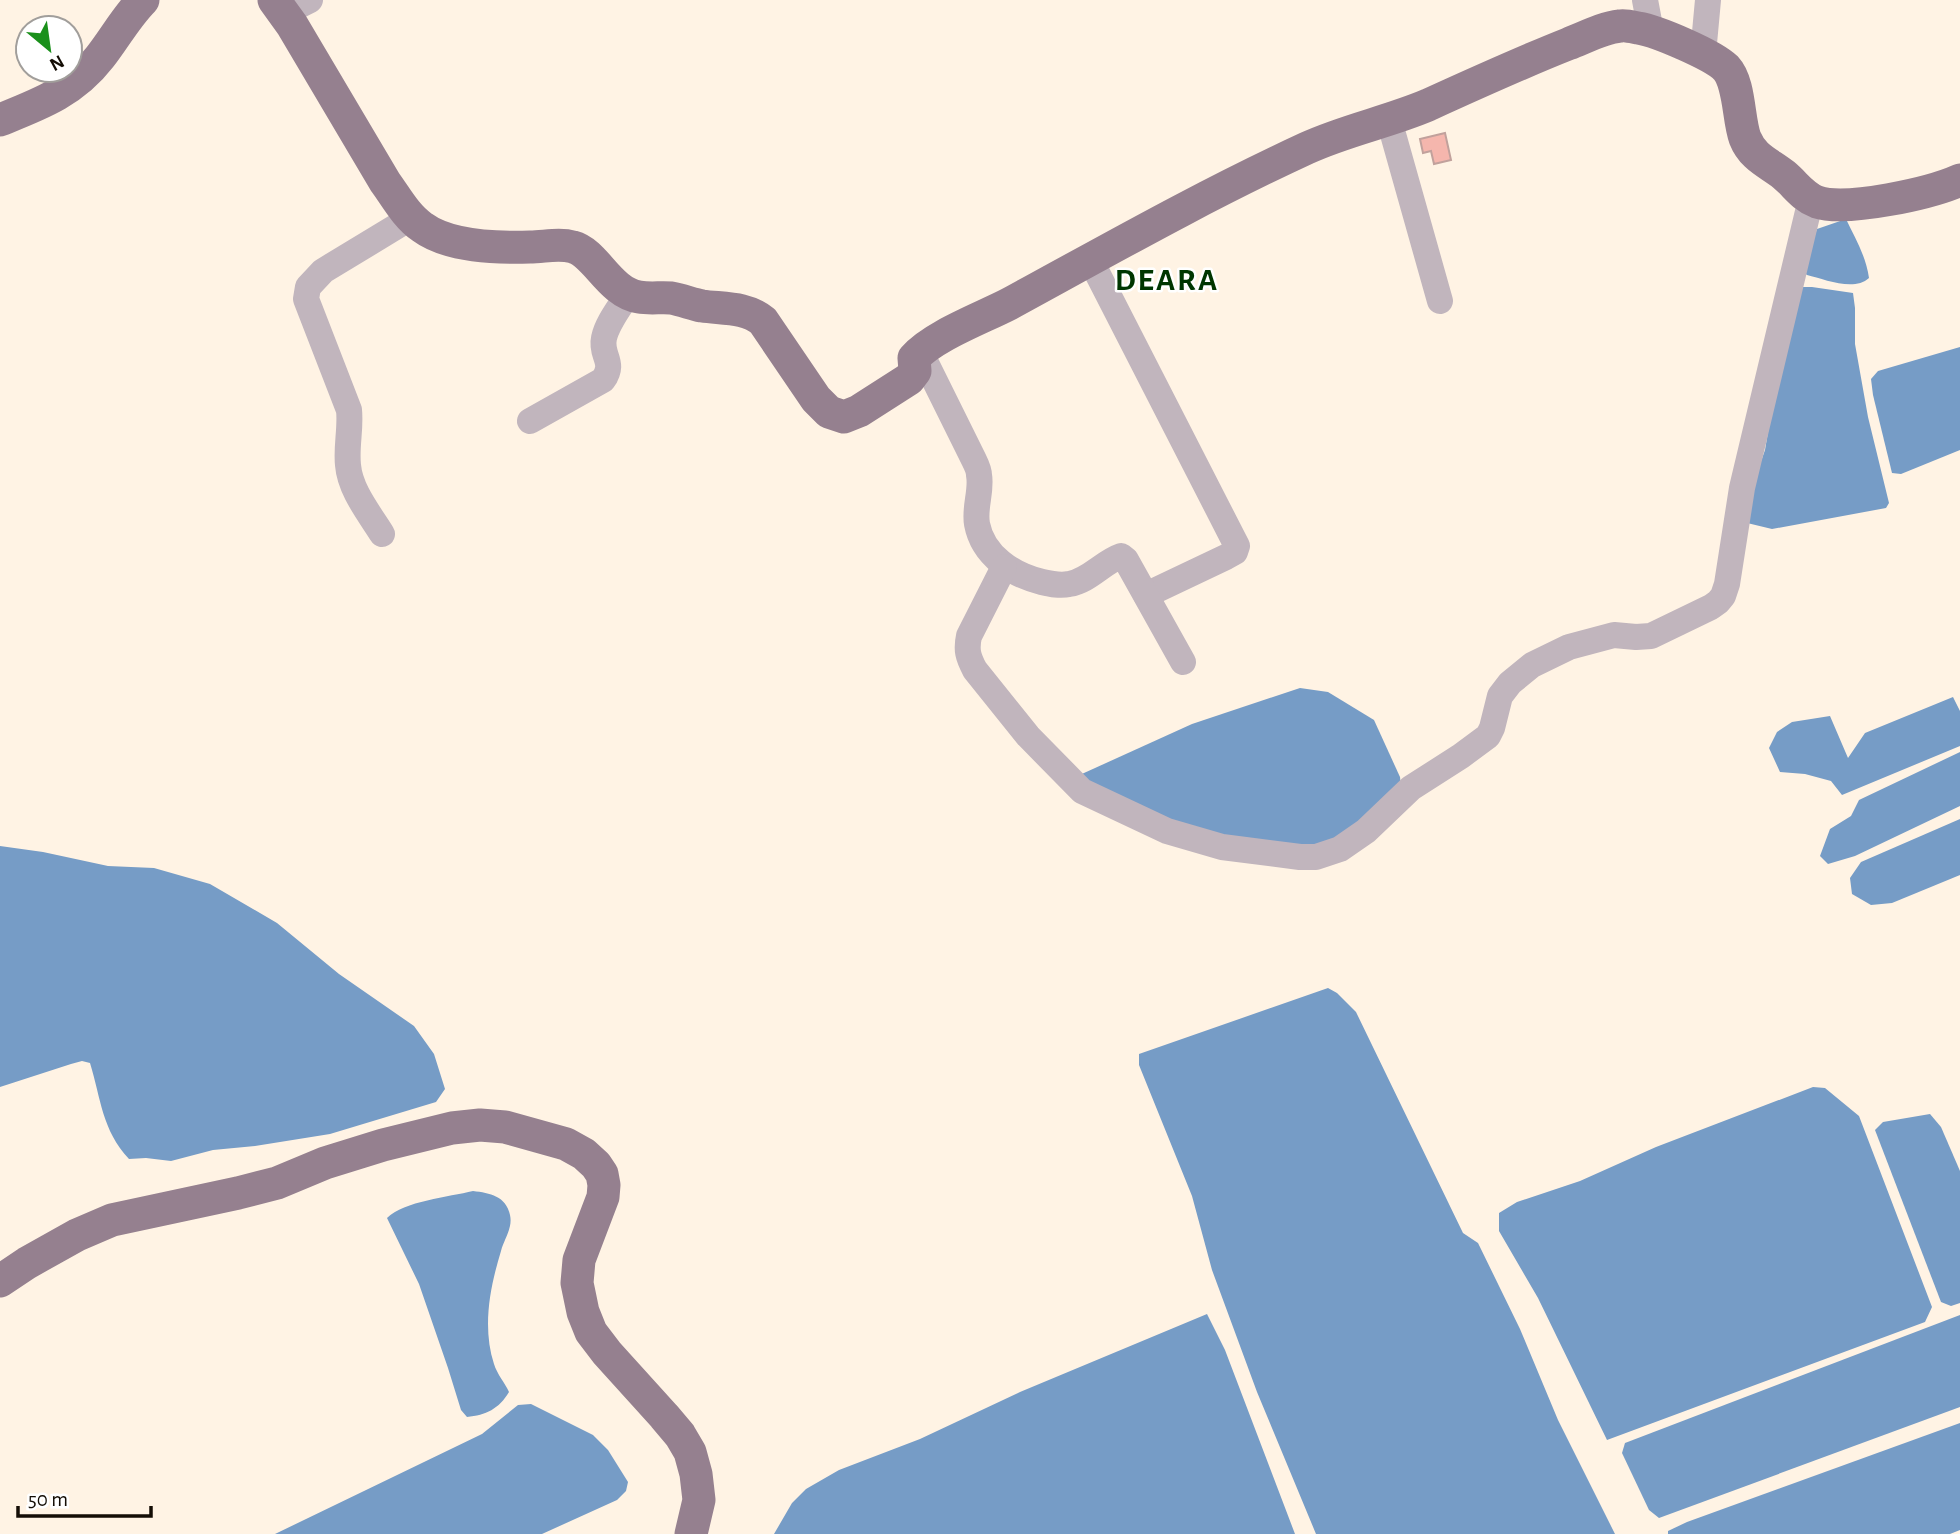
<svg xmlns="http://www.w3.org/2000/svg" width="1960" height="1534" font-family="'Alegreya Sans',sans-serif">
<style>
.water{fill:#769cc6}
.building{fill:#f5b6ad;stroke:#c1a19c;stroke-width:2}
.lines{fill:none;stroke-linecap:round;stroke-linejoin:round}
.minor{stroke:#c1b5bd;stroke-width:26}
.major{stroke:#95808f;stroke-width:33}
.labels{text-anchor:middle;dominant-baseline:central;stroke-width:5;stroke-linejoin:round;paint-order:stroke}
.district-label{font-size:32px;font-weight:bold;letter-spacing:2px;fill:#003600;stroke:#fff}
</style>
<rect width="100%" height="100%" fill="#fff3e4"/>
<!-- water -->
<g class="water">
<path d="M1846,219c9,19 20,37 23,59 -15,14 -45,1 -62,-3l-5,-4 15,-42z"/>
<polygon points="1801,287 1812,287 1853,293 1855,308 1855,344 1868,417 1889,503 1886,508 1772,529 1743,522 1752,487 1765,450 1774,396"/>
<polygon points="1960,347 1960,450 1901,474 1892,473 1873,395 1871,379 1878,371"/>
<polygon points="1300,688 1328,692 1374,720 1400,777 1401,787 1329,849 1212,842 1073,778 1192,724"/>
<polygon points="1953,697 1960,711 1960,746 1842,795 1831,781 1805,774 1780,772 1769,748 1777,732 1792,722 1830,716 1848,758 1865,733"/>
<polygon points="1960,752 1960,806 1855,856 1828,864 1820,856 1830,829 1851,816 1859,800"/>
<polygon points="1960,819 1960,875 1892,903 1871,905 1852,894 1850,878 1861,862"/>
<path d="M0,846l43,6 65,14 46,2 56,16 67,39 62,51 75,52 20,28 11,35 -9,13 -106,32 -75,12 -42,4 -42,11 -25,-3 -17,1c-27,-29 -28,-60 -39,-96l-8,-2 -11,3 -71,23z"/>
<polygon points="1328,988 1337,993 1356,1012 1463,1233 1478,1243 1520,1329 1558,1420 1615,1534 1316,1534 1257,1392 1212,1270 1192,1196 1139,1065 1139,1054"/>
<polygon points="1813,1087 1825,1088 1859,1116 1932,1307 1925,1322 1607,1440 1538,1298 1499,1231 1499,1213 1517,1202 1580,1181 1656,1147"/>
<polygon points="1930,1114 1941,1127 1960,1171 1960,1303 1951,1306 1941,1302 1875,1130 1883,1122"/>
<path d="M473,1191c17,2 33,5 37,24 3,13 -6,24 -9,36 -11,36 -19,76 -7,113 3,10 11,19 15,28 -10,17 -23,23 -42,25l-6,-7 -13,-42 -29,-84 -32,-66c17,-17 62,-21 86,-27z"/>
<polygon points="1207,1314 1225,1350 1295,1534 774,1534 792,1503 806,1489 839,1470 920,1439 1020,1392"/>
<polygon points="1960,1315 1960,1407 1659,1518 1649,1510 1622,1453 1625,1443"/>
<polygon points="531,1404 593,1435 608,1450 628,1482 626,1491 617,1500 542,1534 275,1534 482,1434 518,1405"/>
<polygon points="1960,1423 1960,1530 1950,1534 1668,1534 1668,1531 1687,1522"/>
</g>
<!-- building -->
<polygon class="building" points="1445,133 1451,160 1434,164 1431,151 1423,153 1420,139"/>
<g class="lines">
<!-- minor -->
<g class="minor">
<polyline points="1645,0 1651,32"/>
<polyline points="284,13 310,0"/>
<polyline points="1703,54 1708,0"/>
<polyline points="1389,120 1440,301"/>
<polyline points="1090,259 1237,546 1235,552 1226,557 1146,595"/>
<path d="M920,351l54,109c2,4 5,10 5,15 3,16 -5,32 -2,49 6,32 36,51 65,58 9,2 18,4 27,2 20,-3 34,-22 52,-28l5,4 57,102"/>
<path d="M530,421l73,-41c13,-18 -3,-24 1,-42 3,-15 16,-31 24,-44"/>
<path d="M382,534c-13,-21 -32,-44 -34,-69 -2,-19 3,-37 1,-55l-43,-111 2,-12 15,-16 89,-54"/>
<path d="M1004,567l-35,69c-3,14 -1,21 6,34l53,66 54,55 85,40 55,16 78,10h16l24,-8 26,-18 45,-43 50,-32 27,-20 4,-8 8,-32 10,-13 22,-18 37,-18 45,-12 22,2 15,-1 60,-29 7,-5 5,-6 4,-12 15,-96 69,-289"/>
</g>
<!-- major -->
<g class="major">
<path d="M274,0l18,25 93,157c11,15 21,34 37,45 27,20 75,21 108,20 14,0 29,-4 43,0 23,6 36,45 66,50 11,2 22,0 32,1 11,2 21,6 31,8 22,3 44,1 61,15l53,78 13,13 15,5 15,-6 50,-32 6,-8 -1,-13c19,-22 68,-40 95,-54 99,-54 196,-109 298,-156 39,-18 81,-26 121,-43 46,-21 92,-42 140,-61 16,-6 34,-16 52,-18 5,-1 13,1 18,2 19,3 75,27 88,40 14,15 12,51 19,70 8,20 24,25 39,37 12,10 18,21 33,27 30,10 114,-9 143,-22"/>
<path d="M0,120c40,-16 73,-28 100,-63 15,-19 26,-40 43,-57"/>
<polyline points="0,1281 27,1263 77,1235 112,1220 238,1193 277,1183 325,1163 383,1145 452,1128 480,1125 505,1127 566,1144 584,1154 596,1165 602,1174 604,1185 603,1197 579,1260 577,1283 583,1312 591,1332 607,1353 664,1416 680,1435 690,1452 696,1474 699,1500 691,1534"/>
</g>
</g>
<g class="labels">
<!-- district labels -->
<g class="district-label">
<text x="1167" y="280">DEARA</text>
</g>
</g>
<!-- north arrow -->
<g transform="translate(49 49) rotate(151)"><circle r="33" fill="#ffffff" stroke="#a19e9b" stroke-width="2"/>
<path d="M0-5L12 26L0 18L-12 26Z" fill="#1a901b"/>
<text y="-10" font-size="19" font-weight="bold" text-anchor="middle" fill="#140d05">N</text>
</g>
<!-- scale -->
<path d="M18 1506v10h133v-10" fill="none" stroke="#140d05" stroke-width="3.5"/>
<text x="28" y="1506" font-size="21" fill="#140d05" stroke="#ffffff" stroke-width="5" paint-order="stroke">50 m</text>
</svg>
